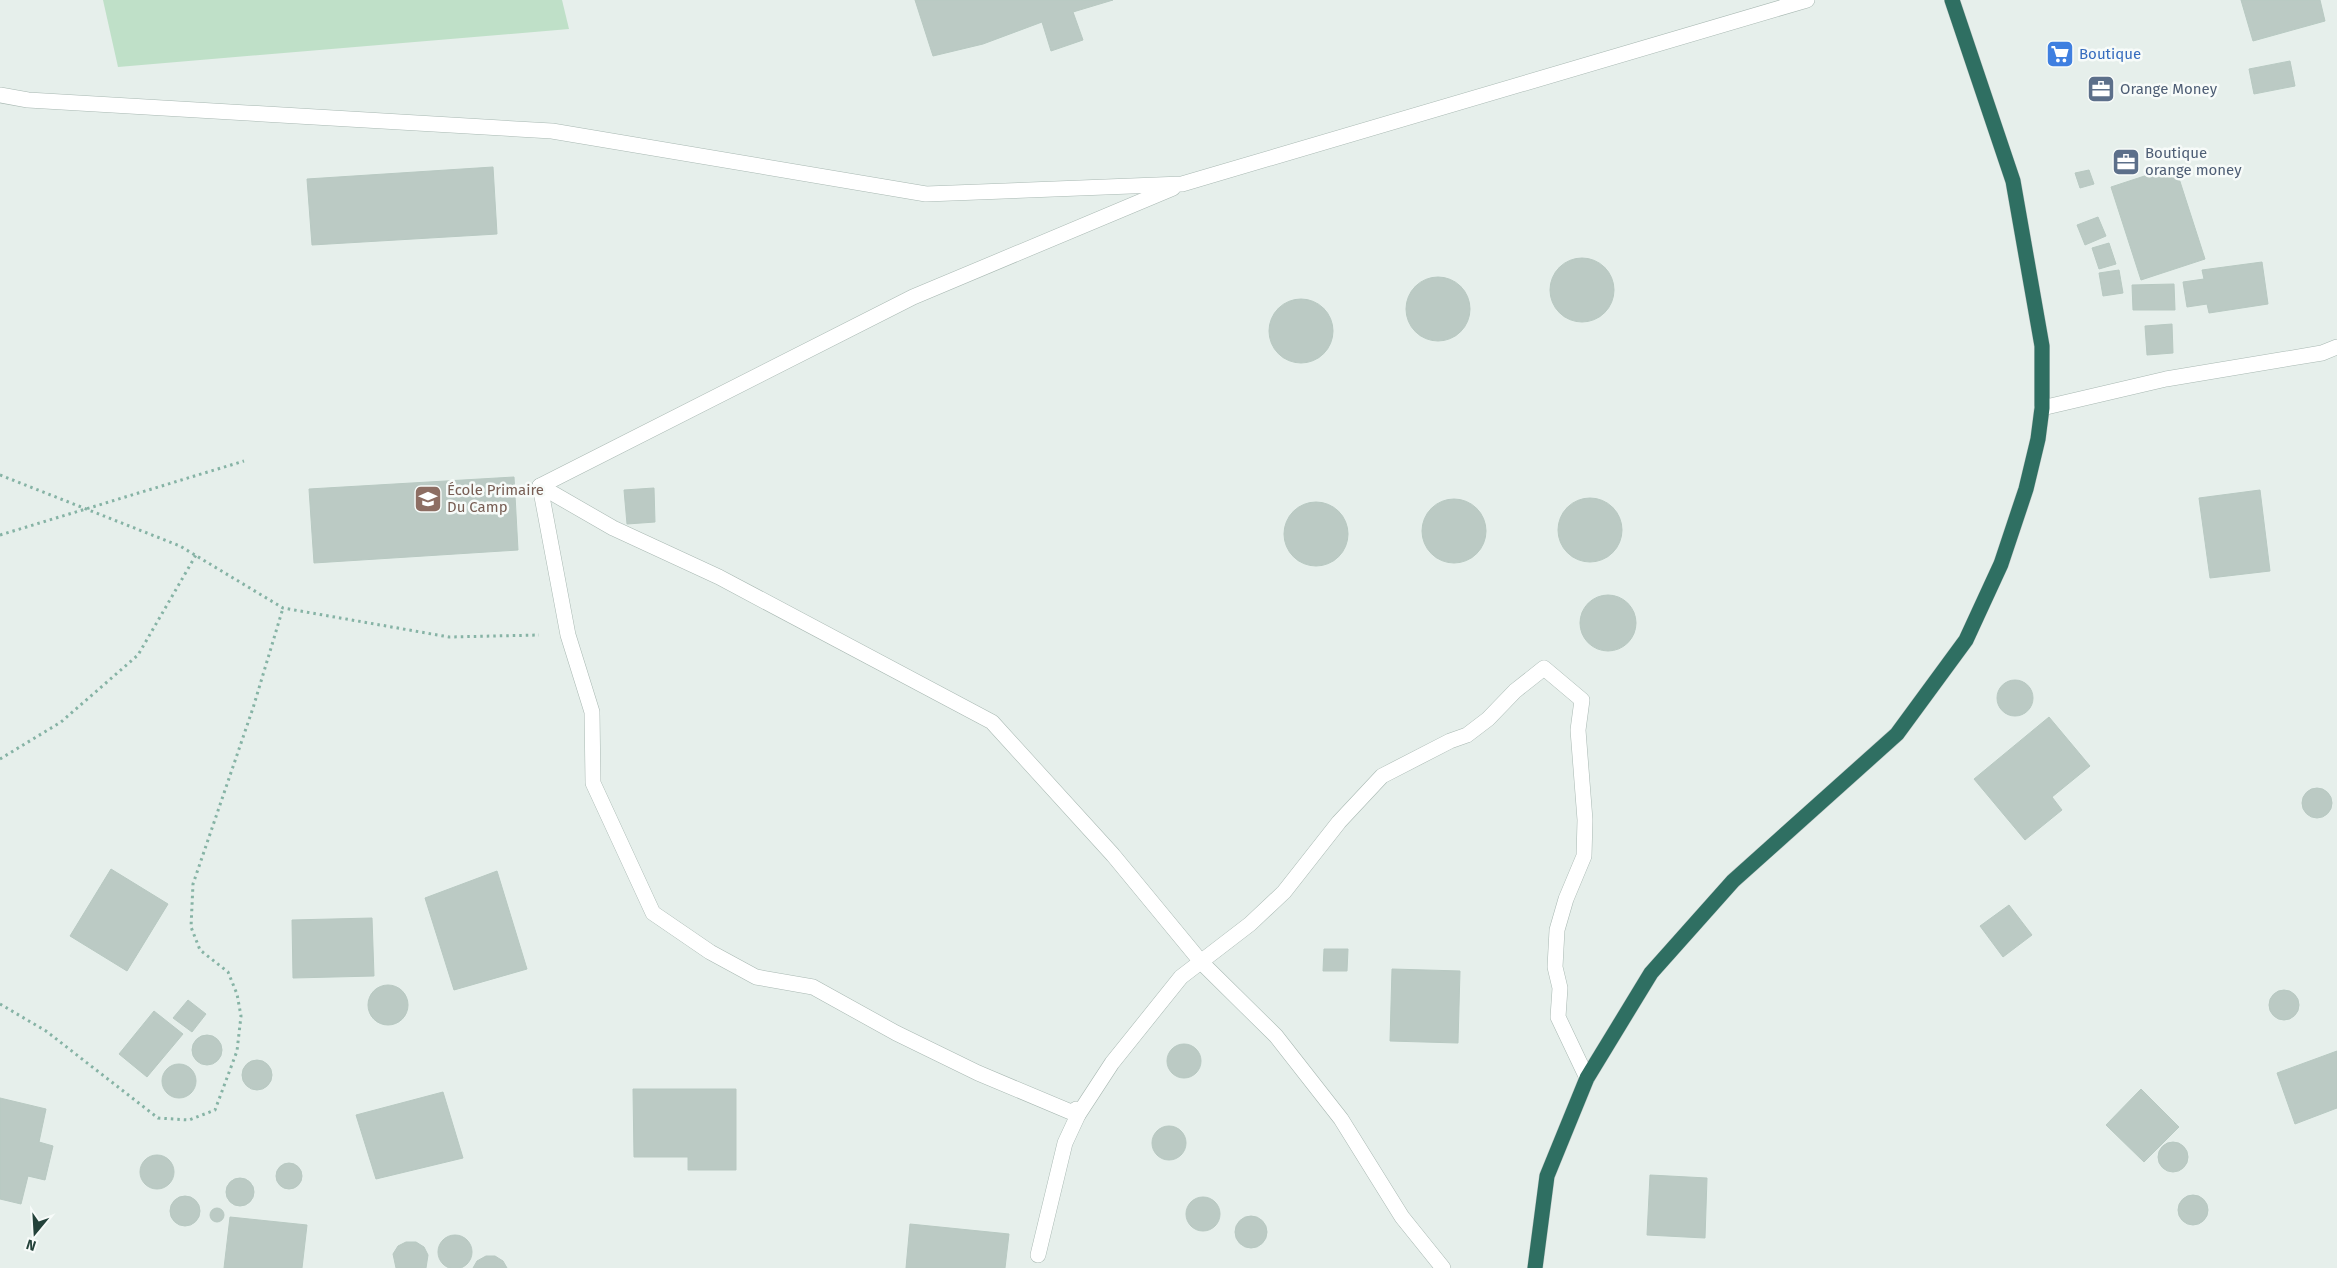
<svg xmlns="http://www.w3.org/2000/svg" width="2337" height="1268" font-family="'Fira Sans',sans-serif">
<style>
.green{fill:#bfe0c8}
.building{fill:#bbcac4;stroke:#b8c9c2}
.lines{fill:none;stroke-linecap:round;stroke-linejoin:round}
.minor-casing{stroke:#a8b8b2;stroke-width:16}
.highway-casing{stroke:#c2cac8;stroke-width:16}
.path{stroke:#86b3a5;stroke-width:3;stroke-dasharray:2.5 4;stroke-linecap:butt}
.minor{stroke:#fff;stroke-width:15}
.highway{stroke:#2f6f62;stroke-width:15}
.labels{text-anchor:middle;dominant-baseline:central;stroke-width:5;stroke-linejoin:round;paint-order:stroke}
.shop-label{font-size:15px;fill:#366cbe;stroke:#f7fbf9;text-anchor:start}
.service-label{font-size:15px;fill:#4e5e75;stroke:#f7fbf9;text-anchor:start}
.education-label{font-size:15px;fill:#785e54;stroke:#f7fbf9;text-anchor:start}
</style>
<rect width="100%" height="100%" fill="#e6efeb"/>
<!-- green -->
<polygon class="green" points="103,0 562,0 569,29 118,67"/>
<!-- building -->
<g class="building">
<polygon points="915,0 1113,0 1073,12 1083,40 1051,51 1042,22 983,44 933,56"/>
<polygon points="2241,0 2320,0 2325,21 2253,41"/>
<polygon points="2290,61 2295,86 2254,94 2249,69"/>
<polygon points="2175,166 2205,259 2141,280 2111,187"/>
<polygon points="493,167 497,234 312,245 307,179"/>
<polygon points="2089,170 2094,184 2080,188 2075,173"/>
<polygon points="2098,217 2106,236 2085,245 2077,225"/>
<polygon points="2109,243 2116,264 2099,269 2092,248"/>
<circle cx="1582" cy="290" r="32"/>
<polygon points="2262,262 2268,304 2209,313 2207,304 2187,307 2183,282 2204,279 2202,270"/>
<polygon points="2119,270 2123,293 2103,296 2099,273"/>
<circle cx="1438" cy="309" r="32"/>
<polygon points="2174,284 2175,310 2133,310 2132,285"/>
<circle cx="1301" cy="331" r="32"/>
<polygon points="2172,324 2173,353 2147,355 2145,326"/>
<polygon points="514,477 518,550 314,563 309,489"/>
<polygon points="654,488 655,522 627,524 624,490"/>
<polygon points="2260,490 2270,571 2210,578 2199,498"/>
<circle cx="1590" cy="530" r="32"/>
<circle cx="1454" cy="531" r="32"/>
<circle cx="1316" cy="534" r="32"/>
<circle cx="1608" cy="623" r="28"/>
<circle cx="2015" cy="698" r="18"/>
<polygon points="2049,717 2090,766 2052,797 2062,810 2025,840 1974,779"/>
<circle cx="2317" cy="803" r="15"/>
<polygon points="111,869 168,904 127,971 70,936"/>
<polygon points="497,871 527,969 454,990 425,898"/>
<polygon points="2009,905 2032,935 2003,957 1980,926"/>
<polygon points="372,918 374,976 293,978 292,920"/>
<polygon points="1324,949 1348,949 1347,971 1323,971"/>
<polygon points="1392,969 1460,971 1458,1043 1390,1041"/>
<circle cx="388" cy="1005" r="20"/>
<circle cx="2284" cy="1005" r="15"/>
<polygon points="188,1000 206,1014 192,1032 173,1018"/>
<polygon points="154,1011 183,1034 147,1077 119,1054"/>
<circle cx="207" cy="1050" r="15"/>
<circle cx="1184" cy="1061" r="17"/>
<polygon points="2337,1051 2337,1108 2295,1124 2277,1073"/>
<circle cx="257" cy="1075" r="15"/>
<circle cx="179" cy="1081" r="17"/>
<polygon points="633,1089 736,1089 736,1170 688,1170 688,1157 634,1157"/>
<polygon points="2141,1089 2179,1127 2144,1162 2106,1125"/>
<polygon points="443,1092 463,1158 376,1179 356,1115"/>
<polygon points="0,1098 46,1109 39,1142 53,1146 45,1180 28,1176 21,1204 0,1199"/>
<circle cx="1169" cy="1143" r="17"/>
<circle cx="2173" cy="1157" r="15"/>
<circle cx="157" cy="1172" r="17"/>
<circle cx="289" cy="1176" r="13"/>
<polygon points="1650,1175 1707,1178 1705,1238 1647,1235"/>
<circle cx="240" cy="1192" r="14"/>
<circle cx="2193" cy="1210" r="15"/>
<circle cx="185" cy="1211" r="15"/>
<circle cx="1203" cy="1214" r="17"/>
<circle cx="217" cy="1215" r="7"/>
<circle cx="1251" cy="1232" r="16"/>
<polygon points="230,1217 307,1225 302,1268 224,1268"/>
<polygon points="910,1224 1009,1234 1005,1268 906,1268"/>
<circle cx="455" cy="1252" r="17"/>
<polygon points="406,1242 416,1242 424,1247 428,1255 426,1268 396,1268 393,1254 398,1246"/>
<polygon points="486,1256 495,1256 503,1261 507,1268 473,1268 477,1261"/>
</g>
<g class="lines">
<!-- minor casing -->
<g class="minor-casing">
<g id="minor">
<polyline points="0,95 28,100 552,131 926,194 1182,184 1807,0"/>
<polyline points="2042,408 2166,379 2322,353 2337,347"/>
<polyline points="540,486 613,528 719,577 992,722 1113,855 1202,963 1276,1036 1341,1119 1402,1217 1443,1268"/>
<polyline points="1076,1109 1078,1115 978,1073 896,1033 813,987 756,977 710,952 653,913 593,783 592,712 568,635 540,486 913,297 1173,188"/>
<polyline points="1038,1255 1065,1143 1078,1115 1112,1063 1181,977 1250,924 1284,892 1339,822 1382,776 1450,741 1467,735 1488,719 1515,691 1544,668 1582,700 1578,730 1585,820 1584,856 1566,899 1557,930 1555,967 1560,988 1558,1017 1587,1078"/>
</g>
</g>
<!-- highway casing -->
<g class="highway-casing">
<polyline id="highway" points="1535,1268 1547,1176 1587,1078 1651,973 1733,881 1897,734 1966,640 2001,564 2026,489 2038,439 2042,408 2042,346 2013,181 1952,0"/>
</g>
<!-- path -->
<g class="path">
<polyline points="0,475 180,546 283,608 449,637 539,635"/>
<polyline points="0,535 244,461"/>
<polyline points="0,759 61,722 138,655 196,555"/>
<polyline points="0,1004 46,1031 158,1118 189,1120 215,1110 237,1051 241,1016 237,994 228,972 200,950 191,927 193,884 253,708 283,608"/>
</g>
<!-- minor -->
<use href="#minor" class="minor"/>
<!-- highway -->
<use href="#highway" class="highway"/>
</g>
<!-- icons -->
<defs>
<g id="supermarket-square" transform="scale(1.4375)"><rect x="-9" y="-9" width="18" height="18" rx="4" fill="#3f7fe0" stroke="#f7fbf9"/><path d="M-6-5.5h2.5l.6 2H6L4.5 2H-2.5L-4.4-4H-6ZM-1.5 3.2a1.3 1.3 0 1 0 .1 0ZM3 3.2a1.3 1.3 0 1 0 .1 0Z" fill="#fff"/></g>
<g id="office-square" transform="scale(1.4375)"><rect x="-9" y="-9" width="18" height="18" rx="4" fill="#5c6f8a" stroke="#f7fbf9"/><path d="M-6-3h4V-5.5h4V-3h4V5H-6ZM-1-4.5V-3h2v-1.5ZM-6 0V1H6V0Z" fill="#fff"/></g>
<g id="school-square" transform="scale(1.4375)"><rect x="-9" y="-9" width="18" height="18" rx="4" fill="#8d6e63" stroke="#f7fbf9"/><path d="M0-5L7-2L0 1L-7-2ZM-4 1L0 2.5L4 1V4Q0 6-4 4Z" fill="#fff"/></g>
</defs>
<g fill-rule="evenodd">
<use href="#supermarket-square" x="2060" y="54"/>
<use href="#office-square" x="2101" y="89"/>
<use href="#office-square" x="2126" y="162"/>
<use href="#school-square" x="428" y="499"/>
</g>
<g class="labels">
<!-- shop labels -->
<g class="shop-label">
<text x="2079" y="54">Boutique</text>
</g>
<!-- service labels -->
<g class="service-label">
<text x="2120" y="89">Orange Money</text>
<text x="2145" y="153">Boutique<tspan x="2145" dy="17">orange money</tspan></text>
</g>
<!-- education labels -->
<g class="education-label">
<text x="447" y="490">École Primaire<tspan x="447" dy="17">Du Camp</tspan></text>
</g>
</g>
<!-- north arrow -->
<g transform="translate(35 1233) rotate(198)" stroke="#f7fbf9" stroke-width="4" paint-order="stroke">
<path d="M0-4L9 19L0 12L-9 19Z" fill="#24423a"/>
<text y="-8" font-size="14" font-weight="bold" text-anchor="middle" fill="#24423a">N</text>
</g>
</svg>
